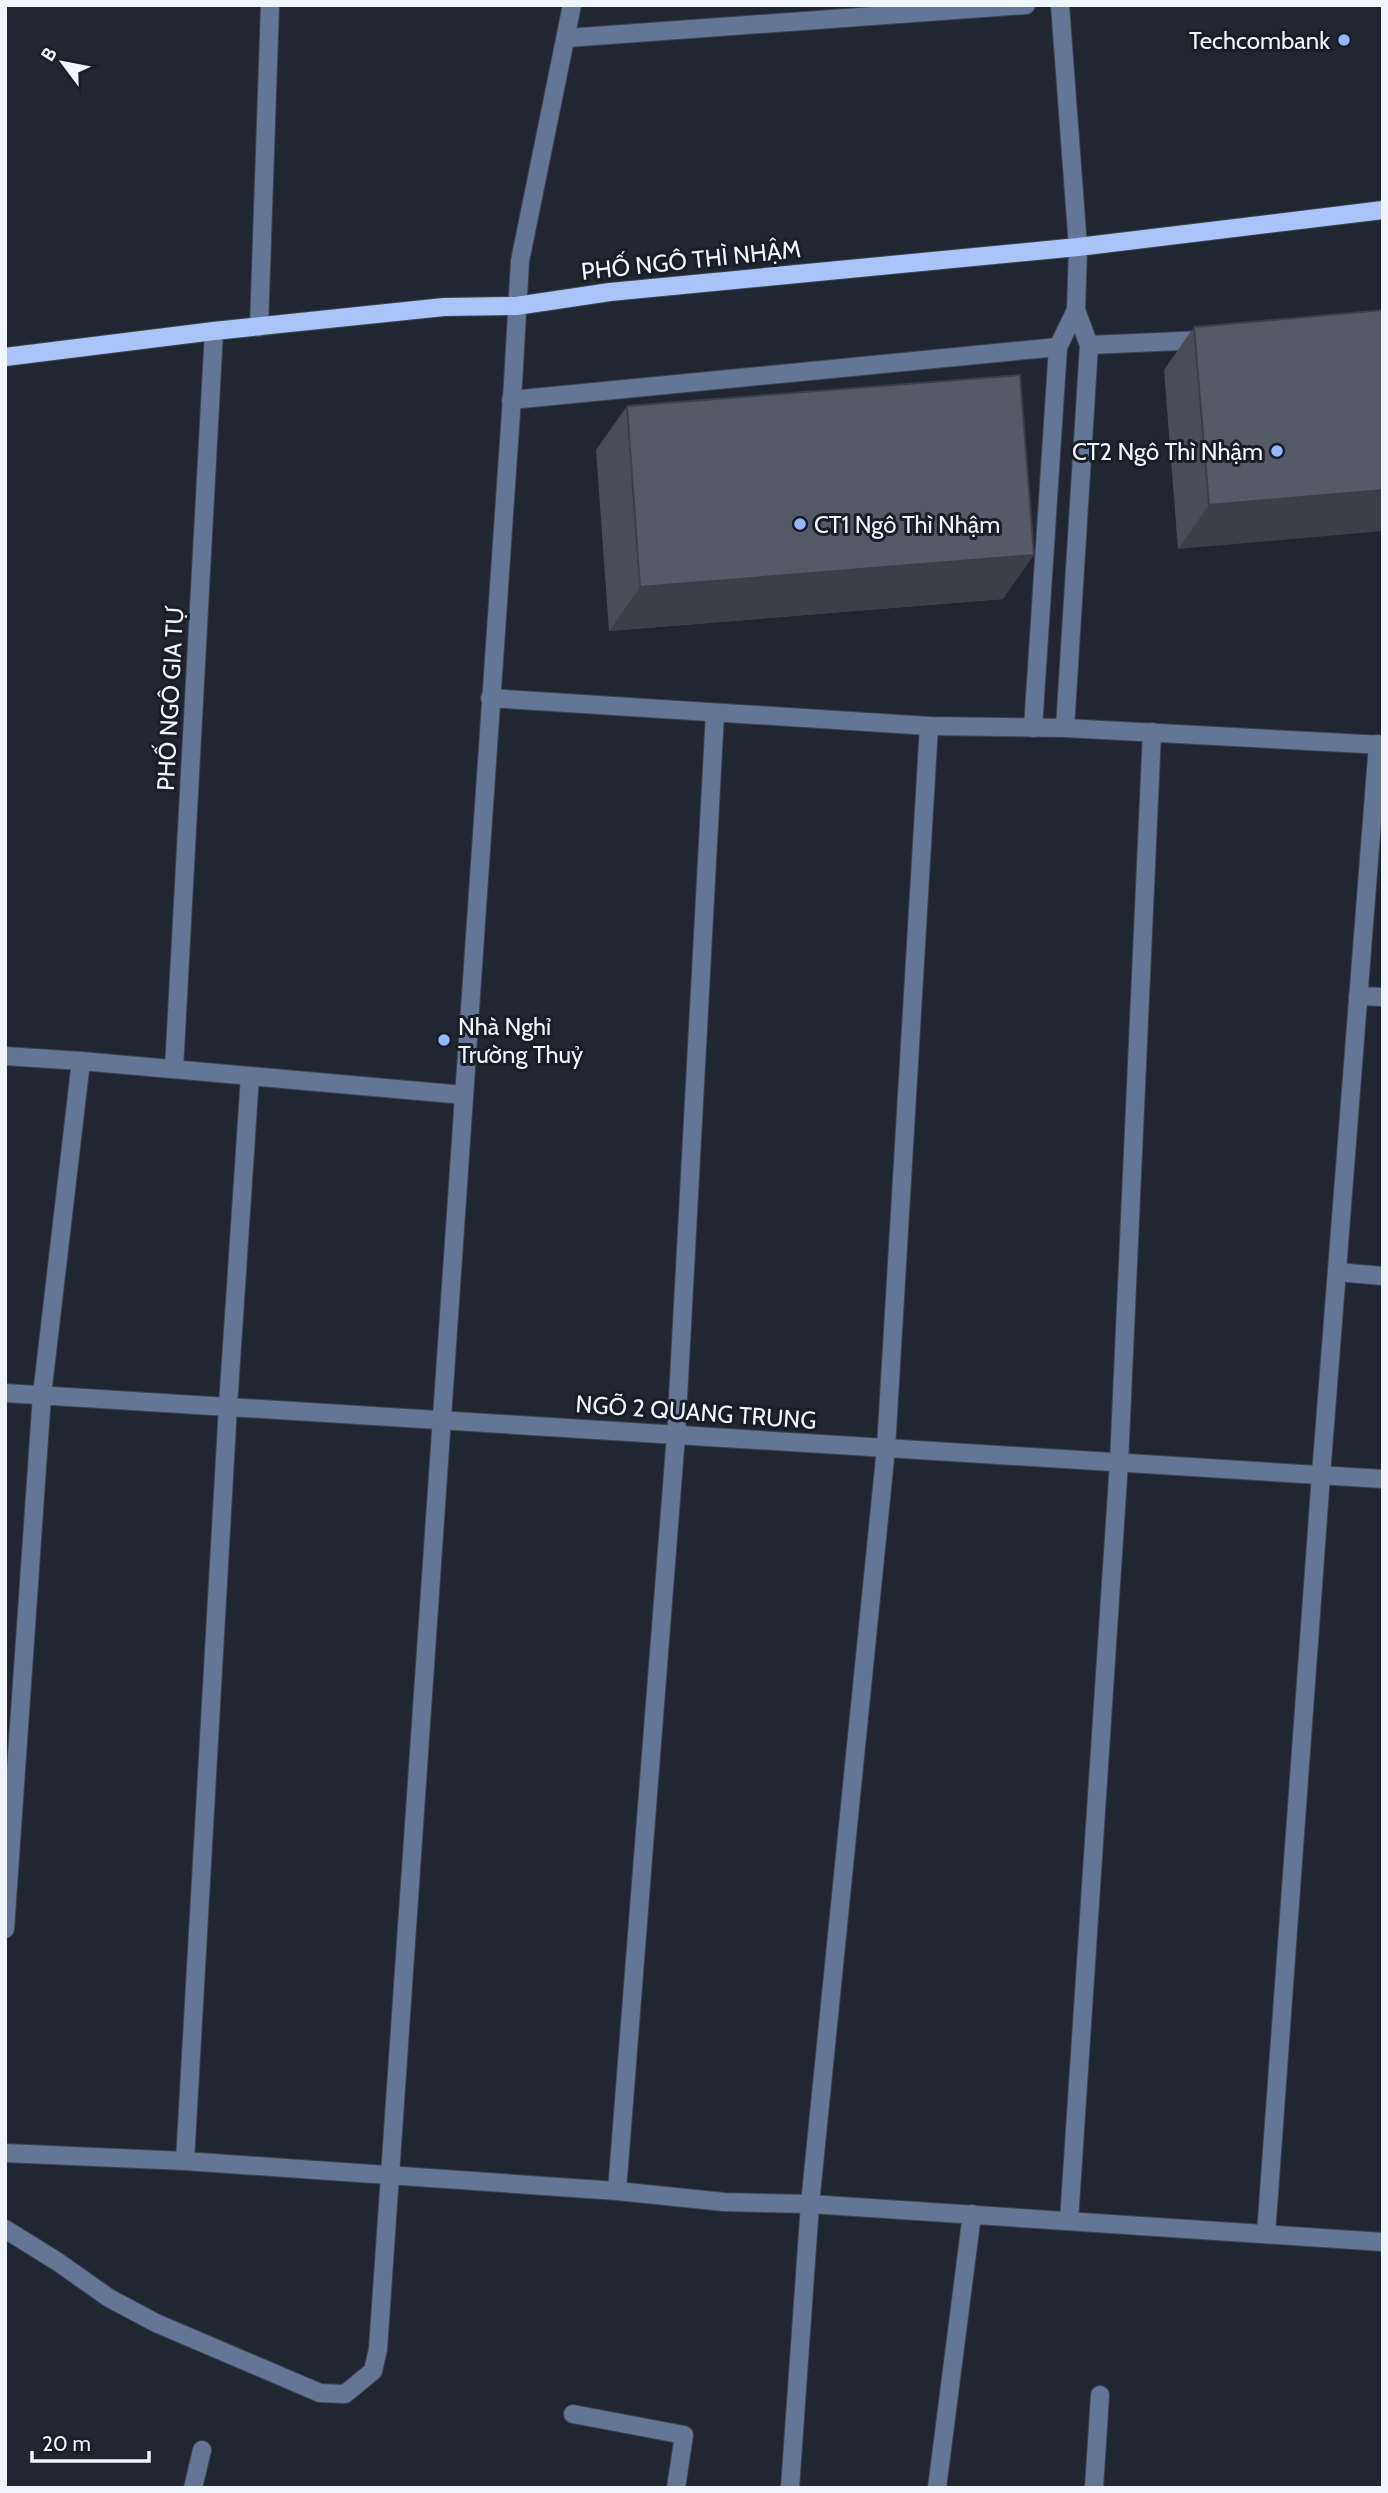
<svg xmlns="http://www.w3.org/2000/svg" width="1388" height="2493" font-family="Cabin,sans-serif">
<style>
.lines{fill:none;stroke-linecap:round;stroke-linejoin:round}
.minor-casing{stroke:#3e444e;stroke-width:20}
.major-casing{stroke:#3e444e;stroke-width:20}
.minor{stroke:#657595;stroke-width:18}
.major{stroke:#aac4f9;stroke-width:18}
.wall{fill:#484d59}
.shaded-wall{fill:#3b3f48}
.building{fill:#545a67;stroke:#3b3f48;stroke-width:2}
.poi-dot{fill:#94b7fd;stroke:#181d28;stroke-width:2.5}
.labels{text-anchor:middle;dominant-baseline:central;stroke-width:6;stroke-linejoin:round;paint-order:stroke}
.poi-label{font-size:24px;fill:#f0f4fb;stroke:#181d28;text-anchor:end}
.street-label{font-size:24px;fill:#f0f4fb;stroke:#181d28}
</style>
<rect width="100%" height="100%" fill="#212732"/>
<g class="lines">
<!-- minor casing -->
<g class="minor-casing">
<g id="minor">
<polyline points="1060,5 1078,247 1076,310 1089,345 1065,728"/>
<polyline points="567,38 1026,5"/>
<polyline points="259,327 270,5"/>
<polyline points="1089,345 1204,340"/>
<polyline points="511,400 1058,347"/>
<polyline points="490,698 929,726 1065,728 1383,745"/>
<polyline points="1033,728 1058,347 1076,310"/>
<polyline points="1358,996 1383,997"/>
<polyline points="5,1056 81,1061 464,1095"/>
<polyline points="174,1069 214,331"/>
<polyline points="1337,1272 1383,1276"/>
<polyline points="5,1393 1383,1479"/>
<polyline points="5,1929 42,1395 81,1061"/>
<polyline points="5,2153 185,2161 617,2191 724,2202 810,2204 1383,2242"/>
<polyline points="185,2161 228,1406 250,1076"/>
<polyline points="617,2191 676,1435 715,713"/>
<polyline points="1069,2221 1119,1462 1152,732"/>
<polyline points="5,2229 58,2262 109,2298 156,2323 320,2393 345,2394 373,2371 378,2349 390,2175 513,383 520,261 572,5"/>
<polyline points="1266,2234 1321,1475 1378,744"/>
<polyline points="573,2414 684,2435 676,2488"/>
<polyline points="193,2488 202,2450"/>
<polyline points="790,2488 810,2204 886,1448 929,726"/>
<polyline points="937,2488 972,2214"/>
<polyline points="1094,2488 1100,2395"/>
</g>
</g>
<!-- major casing -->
<g class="major-casing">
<polyline id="major" points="5,357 214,331 444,307 516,306 610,292 1078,247 1383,210"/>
</g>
<!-- minor -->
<use href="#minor" class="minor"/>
<!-- major -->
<use href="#major" class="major"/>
</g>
<!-- wall -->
<g class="wall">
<polygon points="1383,310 1178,549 1164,370 1194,327"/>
<polygon points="627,406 1003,599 609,631 596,450"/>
</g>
<!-- shaded-wall -->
<g class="shaded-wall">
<polygon points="1383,490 1383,531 1178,549 1209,505"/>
<polygon points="1034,555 1003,599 609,631 640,587"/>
</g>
<!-- building -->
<g class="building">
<polygon points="1383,310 1383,490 1209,505 1194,327"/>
<polygon points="1020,375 1034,555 640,587 627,406"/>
</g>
<!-- markers -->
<g class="poi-dot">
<circle cx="1344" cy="40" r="7"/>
<circle cx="1277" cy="451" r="7"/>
<circle cx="800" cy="524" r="7"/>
<circle cx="444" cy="1040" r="7"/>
</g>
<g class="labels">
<!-- poi labels -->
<g class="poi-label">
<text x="1330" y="40">Techcombank</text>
<text x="1263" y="451">CT2 Ngô Thì Nhậm</text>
<text x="814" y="524" text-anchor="start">CT1 Ngô Thì Nhậm</text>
<text x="458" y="1026" text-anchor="start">Nhà Nghỉ<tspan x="458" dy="28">Trường Thuỷ</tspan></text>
</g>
<!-- street labels -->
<g class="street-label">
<text transform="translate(691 260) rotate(-6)">PHỐ NGÔ THÌ NHẬM</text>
<text transform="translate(170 699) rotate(-87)">PHỐ NGÔ GIA TỰ</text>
<text transform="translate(696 1412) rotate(4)">NGÕ 2 QUANG TRUNG</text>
</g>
</g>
<!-- border -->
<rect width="1388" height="2493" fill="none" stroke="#f0f4fb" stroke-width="14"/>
<!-- north arrow -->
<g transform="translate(63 63) rotate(302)" stroke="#181d28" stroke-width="5" paint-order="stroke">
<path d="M0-5L12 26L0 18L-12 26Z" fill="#f0f4fb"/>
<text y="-10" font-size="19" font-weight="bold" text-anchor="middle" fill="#f0f4fb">B</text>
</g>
<!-- scale -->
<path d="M32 2451v10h117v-10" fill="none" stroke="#f0f4fb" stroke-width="3.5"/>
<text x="42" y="2451" font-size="21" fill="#f0f4fb" stroke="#181d28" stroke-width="5" paint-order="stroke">20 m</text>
</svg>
